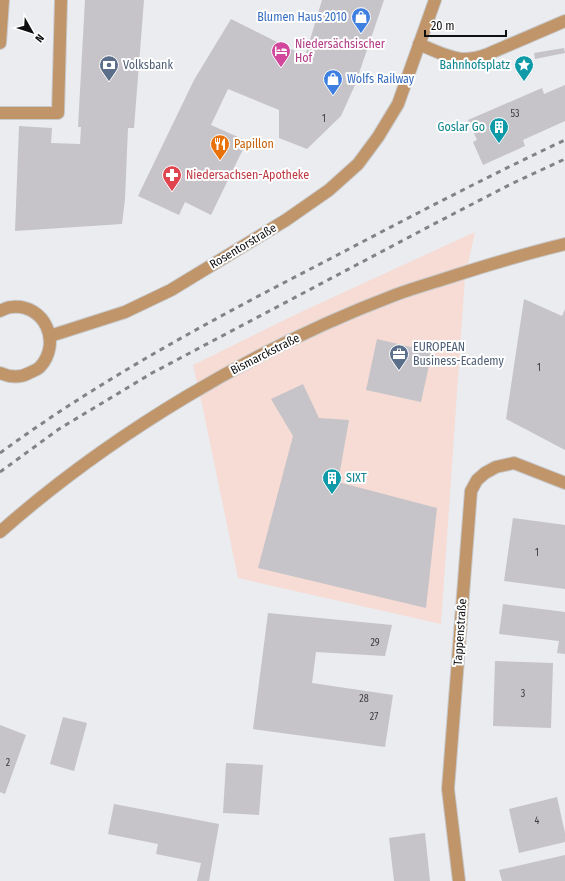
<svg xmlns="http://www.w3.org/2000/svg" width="565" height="881" font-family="'Fira Sans Condensed',sans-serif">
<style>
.commercial{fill:#f6dcd5}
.building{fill:#c6c4c8}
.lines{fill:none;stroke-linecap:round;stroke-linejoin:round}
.minor-casing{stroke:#c7c9cc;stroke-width:14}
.minor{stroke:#c09569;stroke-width:12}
.rail{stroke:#828386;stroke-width:3;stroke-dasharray:5 5;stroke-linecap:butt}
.labels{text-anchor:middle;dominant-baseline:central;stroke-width:4;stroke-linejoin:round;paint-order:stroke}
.number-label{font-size:10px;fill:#3e3d40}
.shop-label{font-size:12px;fill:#366cbe;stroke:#fff;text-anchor:end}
.hotel-label{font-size:12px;fill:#b23c85;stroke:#fff;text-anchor:start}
.service-label{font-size:12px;fill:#4e5e75;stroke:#fff;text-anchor:start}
.culture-label{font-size:12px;fill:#0d838f;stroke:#fff;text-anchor:end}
.food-label{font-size:12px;fill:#c56008;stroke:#fff;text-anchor:start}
.health-label{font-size:12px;fill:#be3a42;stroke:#fff;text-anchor:start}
.street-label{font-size:12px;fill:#101012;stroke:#fff}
</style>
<rect width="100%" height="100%" fill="#eaecf0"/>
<!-- commercial -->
<polygon class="commercial" points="475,232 465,277 441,624 238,578 202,404 193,365 303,311"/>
<!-- building -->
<g class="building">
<polygon points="85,0 144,0 134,128 128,128 125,199 122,224 15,231 19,126 52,128 51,143 80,144 81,127 78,127"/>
<polygon points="322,0 384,0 355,85 341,116 307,149 279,138 279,110 228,89 211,125 247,141 211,215 185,202 179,215 138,196 194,80 231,19 305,56"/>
<polygon points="564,48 565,53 535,59 534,53"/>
<polygon points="565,85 565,121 523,140 525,146 483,165 473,142 477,140 468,120 542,88 544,94"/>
<polygon points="524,299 562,316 565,309 565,450 506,419"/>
<polygon points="377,339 432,352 421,402 366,390"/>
<polygon points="303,384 319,418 349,420 338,482 437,508 426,608 258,568 293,436 271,399"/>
<polygon points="513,518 565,525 565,589 504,581"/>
<polygon points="503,604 565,612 565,654 557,653 559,641 499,634"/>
<polygon points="268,613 392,625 385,656 316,652 312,683 393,695 385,747 253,729"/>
<polygon points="495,661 553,663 551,728 493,726"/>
<polygon points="63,717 87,723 74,771 50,764"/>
<polygon points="0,725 26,735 5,794 0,792"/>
<polygon points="226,763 263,765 259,815 223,813"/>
<polygon points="557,797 565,833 565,842 519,853 509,809"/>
<polygon points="114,804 219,824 209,881 197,881 201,863 156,854 158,844 108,834"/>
<polygon points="425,833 430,881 394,881 389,838"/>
<polygon points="565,855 565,881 502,881 499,870"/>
</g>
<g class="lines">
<!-- minor casing -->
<g class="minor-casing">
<g id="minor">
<polyline points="0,43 3,0"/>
<path d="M419,44c14,6 30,14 44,15 9,0 17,-2 25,-5l77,-33"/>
<polyline points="0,113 58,113 61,0"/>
<path d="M0,311c4,-2 8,-4 12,-4 33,-3 50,36 28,60 -3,3 -7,4 -11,6 -9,5 -20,4 -29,0"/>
<polyline points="50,336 125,312 171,290 286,220 329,190 358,164 378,137 398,104 435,0"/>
<path d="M0,532c112,-99 255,-184 395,-237 16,-6 33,-11 49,-16 40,-13 80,-25 121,-35"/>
<polyline points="459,881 448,789 471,491 477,480 485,473 496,467 514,463 565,483"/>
</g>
</g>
<!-- minor -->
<use href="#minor" class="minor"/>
<!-- rail -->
<g class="rail">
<path d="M0,453c101,-74 213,-134 324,-191 80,-42 160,-84 241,-122"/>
<polyline points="0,472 59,429 152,373 432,225 511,184 565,159"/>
</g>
</g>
<!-- icons -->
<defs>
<g id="shop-pin" transform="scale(1)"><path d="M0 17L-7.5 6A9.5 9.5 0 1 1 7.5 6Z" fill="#3f7fe0" stroke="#fff"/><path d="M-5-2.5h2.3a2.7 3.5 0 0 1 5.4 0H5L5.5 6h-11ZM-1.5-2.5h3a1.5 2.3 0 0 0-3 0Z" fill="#fff"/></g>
<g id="hotel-pin" transform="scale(1)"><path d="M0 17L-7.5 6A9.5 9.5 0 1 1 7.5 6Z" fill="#d1479c" stroke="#fff"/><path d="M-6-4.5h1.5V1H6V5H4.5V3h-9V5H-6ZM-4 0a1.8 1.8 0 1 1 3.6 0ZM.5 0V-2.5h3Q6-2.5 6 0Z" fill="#fff"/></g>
<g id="bank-pin" transform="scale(1)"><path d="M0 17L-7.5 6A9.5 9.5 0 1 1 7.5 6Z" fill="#5c6f8a" stroke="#fff"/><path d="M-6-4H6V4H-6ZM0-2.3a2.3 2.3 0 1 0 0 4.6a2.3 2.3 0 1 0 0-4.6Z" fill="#fff"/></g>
<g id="sight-pin" transform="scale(1)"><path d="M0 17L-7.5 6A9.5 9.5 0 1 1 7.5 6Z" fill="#0f9aa8" stroke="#fff"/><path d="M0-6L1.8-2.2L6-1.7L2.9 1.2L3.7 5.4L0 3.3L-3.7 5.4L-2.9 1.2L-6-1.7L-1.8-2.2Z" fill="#fff"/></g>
<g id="building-pin" transform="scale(1)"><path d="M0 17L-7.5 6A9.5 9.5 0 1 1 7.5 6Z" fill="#0f9aa8" stroke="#fff"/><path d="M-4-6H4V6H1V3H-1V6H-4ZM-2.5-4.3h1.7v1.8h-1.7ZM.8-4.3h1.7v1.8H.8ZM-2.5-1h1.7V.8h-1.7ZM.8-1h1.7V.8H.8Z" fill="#fff"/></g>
<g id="restaurant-pin" transform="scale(1)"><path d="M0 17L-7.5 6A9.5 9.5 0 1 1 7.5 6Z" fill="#e8710a" stroke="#fff"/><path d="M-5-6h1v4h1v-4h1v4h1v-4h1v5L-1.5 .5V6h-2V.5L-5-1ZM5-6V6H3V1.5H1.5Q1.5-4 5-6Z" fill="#fff"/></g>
<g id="pharmacy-pin" transform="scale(1)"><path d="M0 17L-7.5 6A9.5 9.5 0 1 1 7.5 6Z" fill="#e0444e" stroke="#fff"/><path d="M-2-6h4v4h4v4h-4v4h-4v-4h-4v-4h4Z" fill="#fff"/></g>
<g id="office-pin" transform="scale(1)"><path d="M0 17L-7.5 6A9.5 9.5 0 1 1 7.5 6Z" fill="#5c6f8a" stroke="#fff"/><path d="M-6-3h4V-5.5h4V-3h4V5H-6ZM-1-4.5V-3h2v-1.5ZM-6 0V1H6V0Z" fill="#fff"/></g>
</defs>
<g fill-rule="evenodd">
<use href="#shop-pin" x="361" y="17"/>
<use href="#hotel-pin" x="281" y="51"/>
<use href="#bank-pin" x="109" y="65"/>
<use href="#sight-pin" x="524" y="65"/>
<use href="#shop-pin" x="333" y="79"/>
<use href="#building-pin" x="499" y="127"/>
<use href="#restaurant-pin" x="220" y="144"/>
<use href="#pharmacy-pin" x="172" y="175"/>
<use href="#office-pin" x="399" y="354"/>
<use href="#building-pin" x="332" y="478"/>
</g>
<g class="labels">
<!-- number labels -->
<g class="number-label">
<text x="515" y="114">53</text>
<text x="324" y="119">1</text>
<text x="539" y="368">1</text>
<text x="537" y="553">1</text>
<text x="375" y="643">29</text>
<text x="523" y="694">3</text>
<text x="364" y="699">28</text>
<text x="374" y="717">27</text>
<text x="8" y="763">2</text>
<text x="537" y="821">4</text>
</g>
<!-- shop labels -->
<g class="shop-label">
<text x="347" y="17">Blumen Haus 2010</text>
<text x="347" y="79" text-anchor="start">Wolfs Railway</text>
</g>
<!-- hotel labels -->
<g class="hotel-label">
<text x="295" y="44">Niedersächsischer<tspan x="295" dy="14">Hof</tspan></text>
</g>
<!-- service labels -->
<g class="service-label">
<text x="123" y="65">Volksbank</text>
<text x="413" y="347">EUROPEAN<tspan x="413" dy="14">Business-Ecademy</tspan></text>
</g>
<!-- culture labels -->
<g class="culture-label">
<text x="510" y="65">Bahnhofsplatz</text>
<text x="485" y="127">Goslar Go</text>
<text x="346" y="478" text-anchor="start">SIXT</text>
</g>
<!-- food labels -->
<g class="food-label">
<text x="234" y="144">Papillon</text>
</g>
<!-- health labels -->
<g class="health-label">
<text x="186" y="175">Niedersachsen-Apotheke</text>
</g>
<!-- street labels -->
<g class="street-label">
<text transform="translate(243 246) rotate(-31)">Rosentorstraße</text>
<text transform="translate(265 354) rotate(-27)">Bismarckstraße</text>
<text transform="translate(460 632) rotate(-86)">Tappenstraße</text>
</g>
</g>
<!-- north arrow -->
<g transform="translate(32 32) rotate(129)" stroke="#ffffff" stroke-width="3" paint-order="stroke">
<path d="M0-3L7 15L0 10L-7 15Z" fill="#101012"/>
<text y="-6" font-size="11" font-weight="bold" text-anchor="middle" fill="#101012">N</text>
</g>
<!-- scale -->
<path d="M425 30v6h81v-6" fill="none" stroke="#101012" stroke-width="2"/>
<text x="431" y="30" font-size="12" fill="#101012" stroke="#ffffff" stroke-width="3" paint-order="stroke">20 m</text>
</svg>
